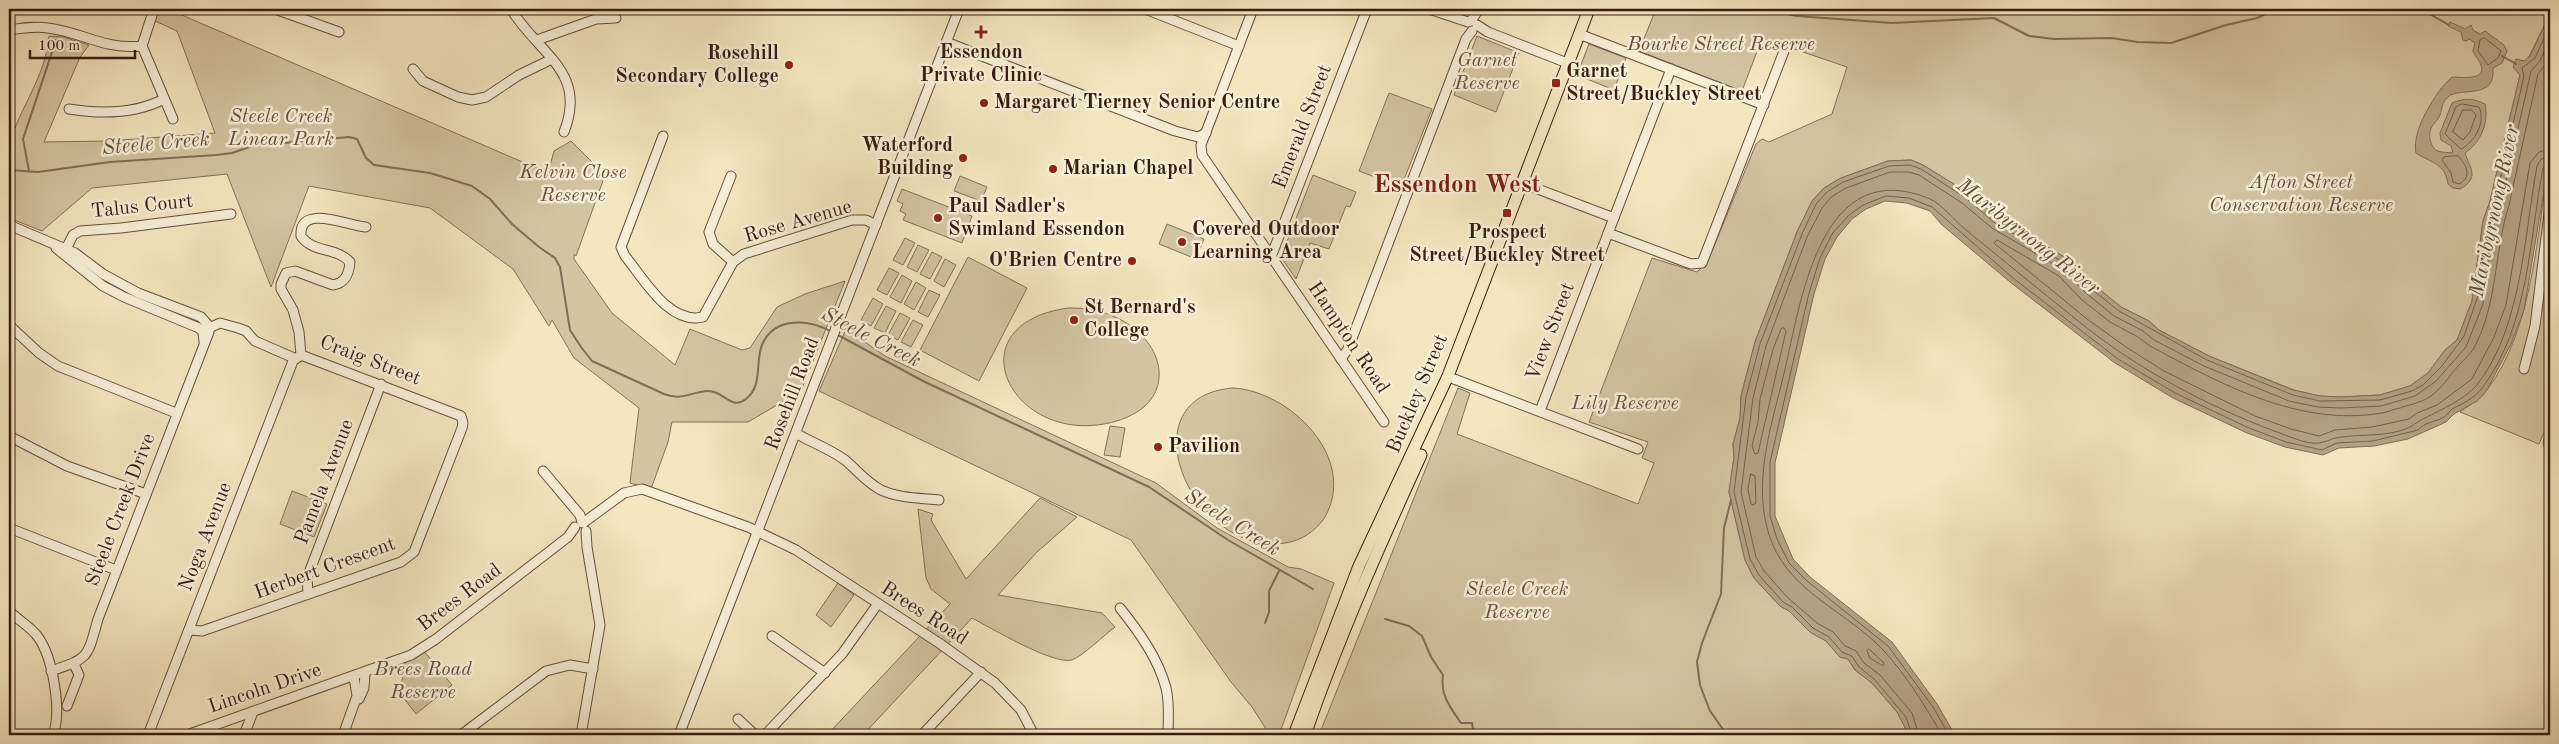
<svg xmlns="http://www.w3.org/2000/svg" width="2559" height="744" font-family="'Old Standard TT',serif">
<style>
.green{fill:#d3c4a2;stroke:#85705a}
.water{fill:#b3a284;stroke:#816d56}
.lines{fill:none;stroke-linecap:round;stroke-linejoin:round}
.shore{stroke:#75604a;stroke-width:1}
.stream{stroke:#816d56;stroke-width:2}
.minor-casing{stroke:#664f3d;stroke-width:11}
.major-casing{stroke:#371d11;stroke-width:13}
.minor{stroke:#f7efd6;stroke-width:9}
.major{stroke:#f3e6c0;stroke-width:11}
.poi-dot{fill:#8f2418;stroke:#f7efd6;stroke-width:2}
.labels{text-anchor:middle;dominant-baseline:central;stroke-width:5;stroke-linejoin:round;paint-order:stroke}
.park-label{font-size:20px;font-style:italic;fill:#664f3c;stroke:#f7efd6}
.poi-label{font-size:20px;font-weight:bold;fill:#371d11;stroke:#f7efd6;text-anchor:start}
.street-label{font-size:20px;fill:#371d11;stroke:#f7efd6}
.water-label{font-size:21px;font-style:italic;fill:#624c39;stroke:#f7efd6}
.district-label{font-size:25px;font-weight:bold;fill:#7a1f14;stroke:#f7efd6}
</style>
<rect width="100%" height="100%" fill="#f3e6c0"/>
<filter id="stains"><feTurbulence type="fractalNoise" baseFrequency=".004" numOctaves="4"/><feColorMatrix values="0 0 0 0 .2 0 0 0 0 .09 0 0 0 0 .02 0 0 0 .5 -.17"/></filter>
<radialGradient id="worn" r=".72"><stop offset=".6" stop-color="#630" stop-opacity="0"/><stop offset="1" stop-color="#630" stop-opacity=".3"/></radialGradient>
<!-- green -->
<g class="green">
<path d="M159,9h9l380,164 6,-22 17,-10 34,34 -29,81 -2,-2v5l38,54 63,52 15,-36 52,21 8,-2 27,-41 28,-13 40,-13 -44,110 -53,31h-76l-4,20 -17,47 -21,-6 9,-75 -65,-50 -22,-38 -3,6 -36,-57 -83,-61 -121,-22 -38,101 -44,-113 -135,14 -50,43 -33,-13c0,-15 -4,-64 0,-74 11,-36 37,-69 40,-108l14,1 26,8 -9,12 -36,85 65,-1 106,-8 -38,-102 -22,-10z"/>
<polygon points="1656,9 2550,9 2550,14 2520,75 2490,201 2483,221 2472,301 2457,340 2445,350 2428,373 2410,386 2380,395 2341,397 2320,396 2294,390 2209,356 2159,330 2149,321 2121,307 2094,285 2071,261 1998,218 1970,194 1923,165 1911,160 1888,161 1841,178 1824,188 1812,201 1797,232 1755,342 1741,396 1740,418 1733,444 1734,457 1729,492 1745,560 1754,578 1780,606 1789,611 1810,632 1826,641 1840,657 1848,659 1855,670 1872,683 1897,712 1909,735 1319,735 1458,388 1470,393 1457,434 1638,504 1654,463 1642,458 1648,442 1589,422 1652,258 1697,272 1708,261 1756,144 1762,139 1769,142 1832,114 1847,67 1762,38 1742,91 1639,51"/>
<polygon points="1477,36 1519,53 1496,112 1454,95"/>
<polygon points="1589,44 1626,58 1614,90 1577,75"/>
<polygon points="1389,93 1432,109 1401,187 1359,171"/>
<path d="M2550,155v183l-2,6 2,21v54l-11,25 -79,-32c9,-7 20,-12 27,-22 47,-62 50,-160 63,-235z"/>
<polygon points="1313,175 1356,192 1350,207 1346,206 1329,249 1310,243 1296,279 1281,257"/>
<polygon points="960,176 987,187 981,201 954,191"/>
<polygon points="902,189 972,216 962,243 903,220 906,214 900,211 903,204 897,201"/>
<polygon points="1167,224 1204,239 1196,259 1159,244"/>
<polygon points="905,238 915,243 903,265 893,260"/>
<polygon points="918,245 929,250 917,272 907,267"/>
<polygon points="932,252 942,257 930,279 920,274"/>
<polygon points="968,257 1027,288 979,381 920,350"/>
<polygon points="945,259 956,265 944,287 934,281"/>
<polygon points="889,268 899,273 887,295 877,290"/>
<polygon points="902,275 912,281 901,303 890,297"/>
<polygon points="916,282 926,288 914,310 904,304"/>
<polygon points="929,290 940,295 928,317 918,312"/>
<polygon points="873,298 883,304 871,326 861,320"/>
<polygon points="886,306 896,311 885,333 874,328"/>
<path d="M1068,308c93,-2 131,99 36,116 -96,17 -150,-100 -36,-116z"/>
<polygon points="900,313 910,318 898,340 888,335"/>
<polygon points="913,320 923,325 911,347 901,342"/>
<polygon points="846,329 885,356 1156,483 1217,528 1288,567 1301,569 1334,583 1279,735 1267,735 1268,732 1252,707 1231,682 1131,540 819,391"/>
<path d="M1233,388c57,3 125,70 92,129 -9,14 -24,24 -40,26 -93,14 -162,-146 -52,-155z"/>
<polygon points="1110,426 1125,428 1120,457 1104,455"/>
<polygon points="292,491 327,504 314,537 280,524"/>
<path d="M1040,498l37,19 -40,35 -39,43 104,18 13,14c-11,8 -32,29 -43,33 -19,5 -81,-32 -100,-42l-109,117h-36l123,-131 -19,-15 -5,-11 -8,-69 15,5 -2,6 35,59z"/>
<polygon points="838,583 854,595 831,627 816,615"/>
<polygon points="424,651 452,685 416,714 400,693 405,662"/>
</g>
<!-- water -->
<g class="water">
<polygon points="2550,14 2550,155 2524,310 2511,344 2487,390 2477,401 2454,414 2446,422 2408,439 2374,446 2339,448 2323,455 2285,447 2247,433 2173,398 2115,363 2010,282 1941,224 1930,211 1907,203 1885,201 1866,209 1852,219 1837,237 1825,259 1814,294 1775,463 1775,516 1793,559 1810,577 1892,642 1937,704 1955,735 1909,735 1897,712 1872,683 1855,670 1848,659 1840,657 1826,641 1810,632 1789,611 1780,606 1754,578 1745,560 1729,492 1734,457 1733,444 1740,418 1741,396 1755,342 1797,232 1812,201 1824,188 1841,178 1888,161 1911,160 1923,165 1970,194 1998,218 2071,261 2094,285 2121,307 2149,321 2159,330 2209,356 2293,390 2320,396 2341,397 2380,395 2410,386 2428,373 2445,350 2457,340 2472,301 2483,221 2490,201 2520,75 2513,67 2516,59 2524,61 2530,56"/>
<path d="M2450,22l15,7 6,-4 2,5 7,4 5,-3 19,14 3,6 -5,12 -9,5c3,33 -33,18 -45,29 -6,5 -6,12 -8,18 -2,5 -6,8 -9,13 -3,7 -1,20 7,23 4,2 11,1 15,2l-2,-7 -10,-6 -1,-7 12,-30c12,-5 21,-5 33,1 4,19 -4,38 -20,49 5,15 15,25 -5,36l-7,-1 -5,-4c-3,-21 -17,-21 -32,-31 -5,-22 20,-62 36,-76 8,0 35,4 29,-12 -2,-5 -6,-9 -8,-14l2,-8 -6,-4 -2,2 -4,-1 -2,-8 -13,-6z"/>
</g>
<g class="lines">
<!-- shore -->
<g class="shore">
<polygon points="2485,38 2501,51 2498,58 2488,65 2478,51 2480,40"/>
<path d="M2550,58l-12,16 -29,131c-15,47 -11,98 -35,143 -4,7 -10,11 -15,17 -9,10 -16,22 -28,31 -10,7 -20,8 -31,12 -6,1 -12,4 -18,5 -83,14 -161,-29 -232,-67l-12,-9 -28,-15 -29,-23 -22,-23 -62,-36 -3,3 93,76 39,28 38,24 91,45 36,13 28,7 16,-6 37,-3 37,-8 8,-6 20,-8 35,-26 22,-42 12,-32 24,-142 9,-11 11,-3"/>
<path d="M2462,104l17,3c7,15 -4,35 -18,42l-16,-15 11,-27z"/>
<polygon points="2463,110 2472,110 2476,115 2470,132 2463,140 2453,132"/>
<path d="M2458,156c8,8 15,21 1,28l-6,-2 -2,-9 -9,-13 2,-3z"/>
<polygon points="1784,328 1786,331 1758,453 1755,454 1752,446 1758,422 1760,399 1773,349 1781,329"/>
<polygon points="1751,474 1755,476 1756,503 1753,505 1751,504 1748,490"/>
<polygon points="1869,649 1884,663 1883,666 1870,658 1867,651"/>
<polyline points="1912,735 1906,717 1875,680 1859,667 1852,656 1842,652 1829,637 1813,628 1792,607 1783,602 1759,575 1750,559 1734,492 1746,397 1760,344 1802,234 1816,204 1827,192 1843,182 1889,166 1910,165 1921,169 1966,198 1995,223 2068,265 2090,288 2119,311 2207,360 2293,395 2320,401 2380,400 2412,391 2423,385 2442,366 2464,336 2480,290 2488,222 2495,202 2524,76 2522,68 2535,58 2550,25"/>
<polyline points="1919,735 1912,713 1880,675 1864,663 1856,651 1845,646 1833,632 1817,623 1787,597 1764,571 1756,557 1741,492 1753,398 1766,346 1807,237 1822,208 1831,197 1846,188 1890,172 1909,172 1919,175 1962,203 1992,228 2064,270 2086,293 2114,316 2143,331 2154,340 2204,366 2289,401 2318,407 2341,408 2381,406 2415,396 2436,381 2466,347 2483,304 2494,224 2501,204 2531,71 2540,61 2550,38"/>
<path d="M1942,735c-17,-29 -35,-59 -58,-84 -36,-39 -91,-57 -112,-108 -23,-58 1,-121 14,-178 16,-71 37,-211 144,-166 13,6 24,21 36,31 38,31 77,63 116,94 57,46 124,81 192,107 13,4 32,14 45,12 8,-1 15,-6 23,-6 22,-3 50,0 70,-11 4,-3 8,-6 13,-8 17,-9 39,-18 52,-33 45,-58 47,-149 60,-219l4,-7 9,-2"/>
<path d="M1949,735l-16,-28 -45,-61 -81,-65 -18,-18 -12,-24 -7,-23v-54l39,-169 11,-35 12,-24 16,-18 15,-11 23,-9 23,2 23,9 81,71 105,81 57,34 74,35 37,14 36,8 15,-7 36,-2 45,-11c7,-8 17,-8 26,-13 4,-2 5,-6 8,-8 12,-6 23,-11 31,-22 46,-63 46,-146 60,-219l7,-5"/>
</g>
<!-- stream -->
<g class="stream">
<polyline points="1764,9 1797,16 1892,23 1994,18 2029,36 2054,39 2112,38 2137,42 2171,43 2226,25 2257,18 2276,9"/>
<polyline points="2421,9 2449,25"/>
<polyline points="2502,56 2516,64"/>
<path d="M9,170l29,2 72,-10 106,-7 16,-2 20,-7 97,-9 8,2 9,19 8,7 56,8 42,13 18,13 22,25 27,23 16,11 5,9 10,63 11,17 11,14 72,33c19,7 26,-2 44,-3 15,-1 23,20 38,8 17,-13 9,-37 16,-54 12,-29 47,-26 70,-13"/>
<polyline points="29,171 23,139 56,40"/>
<polyline points="836,334 923,381 1149,487 1228,540 1313,589"/>
<path d="M1385,619l24,7 13,10 9,21 12,18c-3,20 7,32 18,48h11l2,12"/>
<polyline points="1265,623 1269,612 1269,591 1279,571"/>
<polyline points="1727,735 1710,711 1700,685 1697,662 1702,643 1721,594 1724,528 1731,500"/>
</g>
<!-- minor casing -->
<g class="minor-casing">
<g id="minor">
<polyline points="154,9 142,46 173,119"/>
<polyline points="275,9 339,32"/>
<path d="M511,9c27,45 77,62 53,123"/>
<polyline points="1145,9 1239,46"/>
<polyline points="1253,9 1201,145 1202,155 1384,422"/>
<polyline points="1429,9 1468,22"/>
<polyline points="1471,21 1479,9"/>
<polyline points="1477,25 1488,32 1575,66"/>
<path d="M9,30c13,-2 26,-4 39,-2 34,4 56,22 94,18"/>
<polyline points="1579,34 1764,105"/>
<polyline points="537,40 596,19 616,18"/>
<polyline points="946,42 1175,131 1198,137 1206,133"/>
<polyline points="413,69 423,81 458,97 472,100 486,97 519,75 552,59"/>
<path d="M69,109c31,5 66,5 95,-10"/>
<path d="M663,136l-42,111 4,9c19,23 44,69 78,61l30,-55 11,-8 108,-34h14l10,5"/>
<polyline points="731,176 709,232 713,244 733,262"/>
<polyline points="1522,183 1614,218"/>
<path d="M9,225l66,28 28,21 35,19 63,24 8,9v6l-111,287c-11,39 -8,39 -47,52"/>
<polyline points="1608,233 1691,264 1702,263 1786,46"/>
<polyline points="56,248 103,286 124,297 199,328 203,332 204,342"/>
<polyline points="66,249 73,235 80,231 121,228 231,214"/>
<polyline points="1271,257 1367,9"/>
<polyline points="9,325 39,353 58,366 176,413"/>
<polyline points="205,330 220,323 238,328 246,331 255,341 294,358"/>
<path d="M301,355l-2,-23 -6,-22 -12,-21v-5l5,-11 9,-2 38,14c13,-2 16,-12 17,-23 -13,-15 -38,-9 -49,-26 -2,-33 47,-10 65,-9"/>
<polyline points="1341,359 1348,349 1447,89 1466,39 1472,31"/>
<polyline points="2524,369 2535,326 2550,206"/>
<polyline points="1454,379 1638,449"/>
<polyline points="1540,411 1671,69"/>
<path d="M797,434c16,9 33,15 48,26 12,10 21,22 36,30 17,8 39,8 58,10"/>
<polyline points="9,436 67,466 146,494"/>
<polyline points="2548,443 2550,437"/>
<polyline points="543,471 580,515 582,522"/>
<polyline points="583,523 624,493 642,489 748,527 796,550 939,643 995,683 1021,710 1034,735"/>
<polyline points="9,528 116,570"/>
<polyline points="308,594 307,578 381,384"/>
<path d="M1120,608c19,24 38,50 46,80 4,16 2,32 2,47"/>
<path d="M9,611c9,9 22,16 29,26 15,21 24,74 15,98"/>
<polyline points="189,630 202,631 401,562 414,552 419,539 462,428 463,423 461,416 301,355"/>
<polyline points="772,636 825,673"/>
<polyline points="359,699 364,688 365,673"/>
<polyline points="67,706 79,675 74,664"/>
<polyline points="738,719 755,735"/>
<polyline points="148,735 293,361 301,355"/>
<polyline points="187,735 411,655 436,639 568,537 575,527"/>
<polyline points="244,735 253,712"/>
<polyline points="343,735 357,696 354,677"/>
<polyline points="461,735 546,671 570,665 593,669"/>
<polyline points="581,735 600,625 587,547 586,531"/>
<polyline points="679,735 959,9"/>
<polyline points="765,735 842,654 877,605"/>
<polyline points="922,735 981,672"/>
</g>
</g>
<!-- major casing -->
<g class="major-casing">
<g id="major">
<polyline points="1294,735 1359,566 1448,376 1589,9"/>
<path d="M1305,735c33,-96 74,-188 116,-280"/>
</g>
</g>
<!-- minor -->
<use href="#minor" class="minor"/>
<!-- major -->
<use href="#major" class="major"/>
</g>
<!-- markers -->
<g class="poi-dot">
<path d="M978.5 24.5h5v5h5v5h-5v5h-5v-5h-5v-5h5z"/>
<circle cx="789" cy="65" r="5"/>
<rect x="1551" y="78" width="10" height="10" rx="2.5"/>
<circle cx="984" cy="103" r="5"/>
<circle cx="963" cy="158" r="5"/>
<circle cx="1053" cy="169" r="5"/>
<rect x="1502" y="208" width="10" height="10" rx="2.5"/>
<circle cx="938" cy="218" r="5"/>
<circle cx="1182" cy="242" r="5"/>
<circle cx="1132" cy="261" r="5"/>
<circle cx="1074" cy="320" r="5"/>
<circle cx="1158" cy="447" r="5"/>
</g>
<g class="labels">
<!-- park labels -->
<g class="park-label">
<text x="1721" y="45">Bourke Street Reserve</text>
<text x="1487" y="61">Garnet<tspan x="1487" dy="23">Reserve</tspan></text>
<text x="281" y="117">Steele Creek<tspan x="281" dy="23">Linear Park</tspan></text>
<text x="573" y="173">Kelvin Close<tspan x="573" dy="23">Reserve</tspan></text>
<text x="2301" y="183">Afton Street<tspan x="2301" dy="23">Conservation Reserve</tspan></text>
<text x="1625" y="404">Lily Reserve</text>
<text x="1517" y="590">Steele Creek<tspan x="1517" dy="23">Reserve</tspan></text>
<text x="423" y="670">Brees Road<tspan x="423" dy="23">Reserve</tspan></text>
</g>
<!-- poi labels -->
<g class="poi-label">
<text x="981" y="53" text-anchor="middle">Essendon<tspan x="981" dy="23">Private Clinic</tspan></text>
<text x="779" y="54" text-anchor="end">Rosehill<tspan x="779" dy="23">Secondary College</tspan></text>
<text x="1566" y="72">Garnet<tspan x="1566" dy="23">Street/Buckley Street</tspan></text>
<text x="994" y="103">Margaret Tierney Senior Centre</text>
<text x="953" y="146" text-anchor="end">Waterford<tspan x="953" dy="23">Building</tspan></text>
<text x="1063" y="169">Marian Chapel</text>
<text x="948" y="207">Paul Sadler's<tspan x="948" dy="23">Swimland Essendon</tspan></text>
<text x="1192" y="230">Covered Outdoor<tspan x="1192" dy="23">Learning Area</tspan></text>
<text x="1507" y="233" text-anchor="middle">Prospect<tspan x="1507" dy="23">Street/Buckley Street</tspan></text>
<text x="1122" y="261" text-anchor="end">O'Brien Centre</text>
<text x="1084" y="308">St Bernard's<tspan x="1084" dy="23">College</tspan></text>
<text x="1168" y="447">Pavilion</text>
</g>
<!-- street labels -->
<g class="street-label">
<text transform="translate(1303 127) rotate(-69)">Emerald Street</text>
<text transform="translate(142 207) rotate(-6)">Talus Court</text>
<text transform="translate(798 222) rotate(-16)">Rose Avenue</text>
<text transform="translate(1551 332) rotate(-69)">View Street</text>
<text transform="translate(1348 338) rotate(56)">Hampton Road</text>
<text transform="translate(370 361) rotate(21)">Craig Street</text>
<text transform="translate(793 394) rotate(-69)">Rosehill Road</text>
<text transform="translate(1418 394) rotate(-67)">Buckley Street</text>
<text transform="translate(325 482) rotate(-69)">Pamela Avenue</text>
<text transform="translate(121 510) rotate(-69)">Steele Creek Drive</text>
<text transform="translate(206 537) rotate(-69)">Noga Avenue</text>
<text transform="translate(325 569) rotate(-20)">Herbert Crescent</text>
<text transform="translate(460 598) rotate(-37)">Brees Road</text>
<text transform="translate(924 614) rotate(33)">Brees Road</text>
<text transform="translate(265 689) rotate(-19)">Lincoln Drive</text>
</g>
<!-- water labels -->
<g class="water-label">
<text transform="translate(156 144) rotate(-5)">Steele Creek</text>
<text transform="translate(2495 211) rotate(-78)">Maribyrnong River</text>
<text transform="translate(2028 237) rotate(38)">Maribyrnong River</text>
<text transform="translate(871 338) rotate(27)">Steele Creek</text>
<text transform="translate(1232 523) rotate(32)">Steele Creek</text>
</g>
<!-- district labels -->
<g class="district-label">
<text x="1457" y="185">Essendon West</text>
</g>
</g>
<!-- margin -->
<rect width="2559" height="744" fill="none" stroke="#f3e6c0" stroke-width="30"/>
<rect x="10" y="10" width="2539" height="724" fill="none" stroke="#371d11" stroke-width="2.5"/>
<rect x="15" y="15" width="2529" height="714" fill="none" stroke="#371d11"/>
<!-- scale -->
<path d="M30 50v8h105v-8" fill="none" stroke="#371d11" stroke-width="2.5"/>
<text x="38" y="50" font-size="15" fill="#371d11" stroke="#f7efd6" stroke-width="4" paint-order="stroke">100 m</text>
<rect width="100%" height="100%" filter="url(#stains)"/>
<rect width="100%" height="100%" fill="url(#worn)"/>
</svg>
